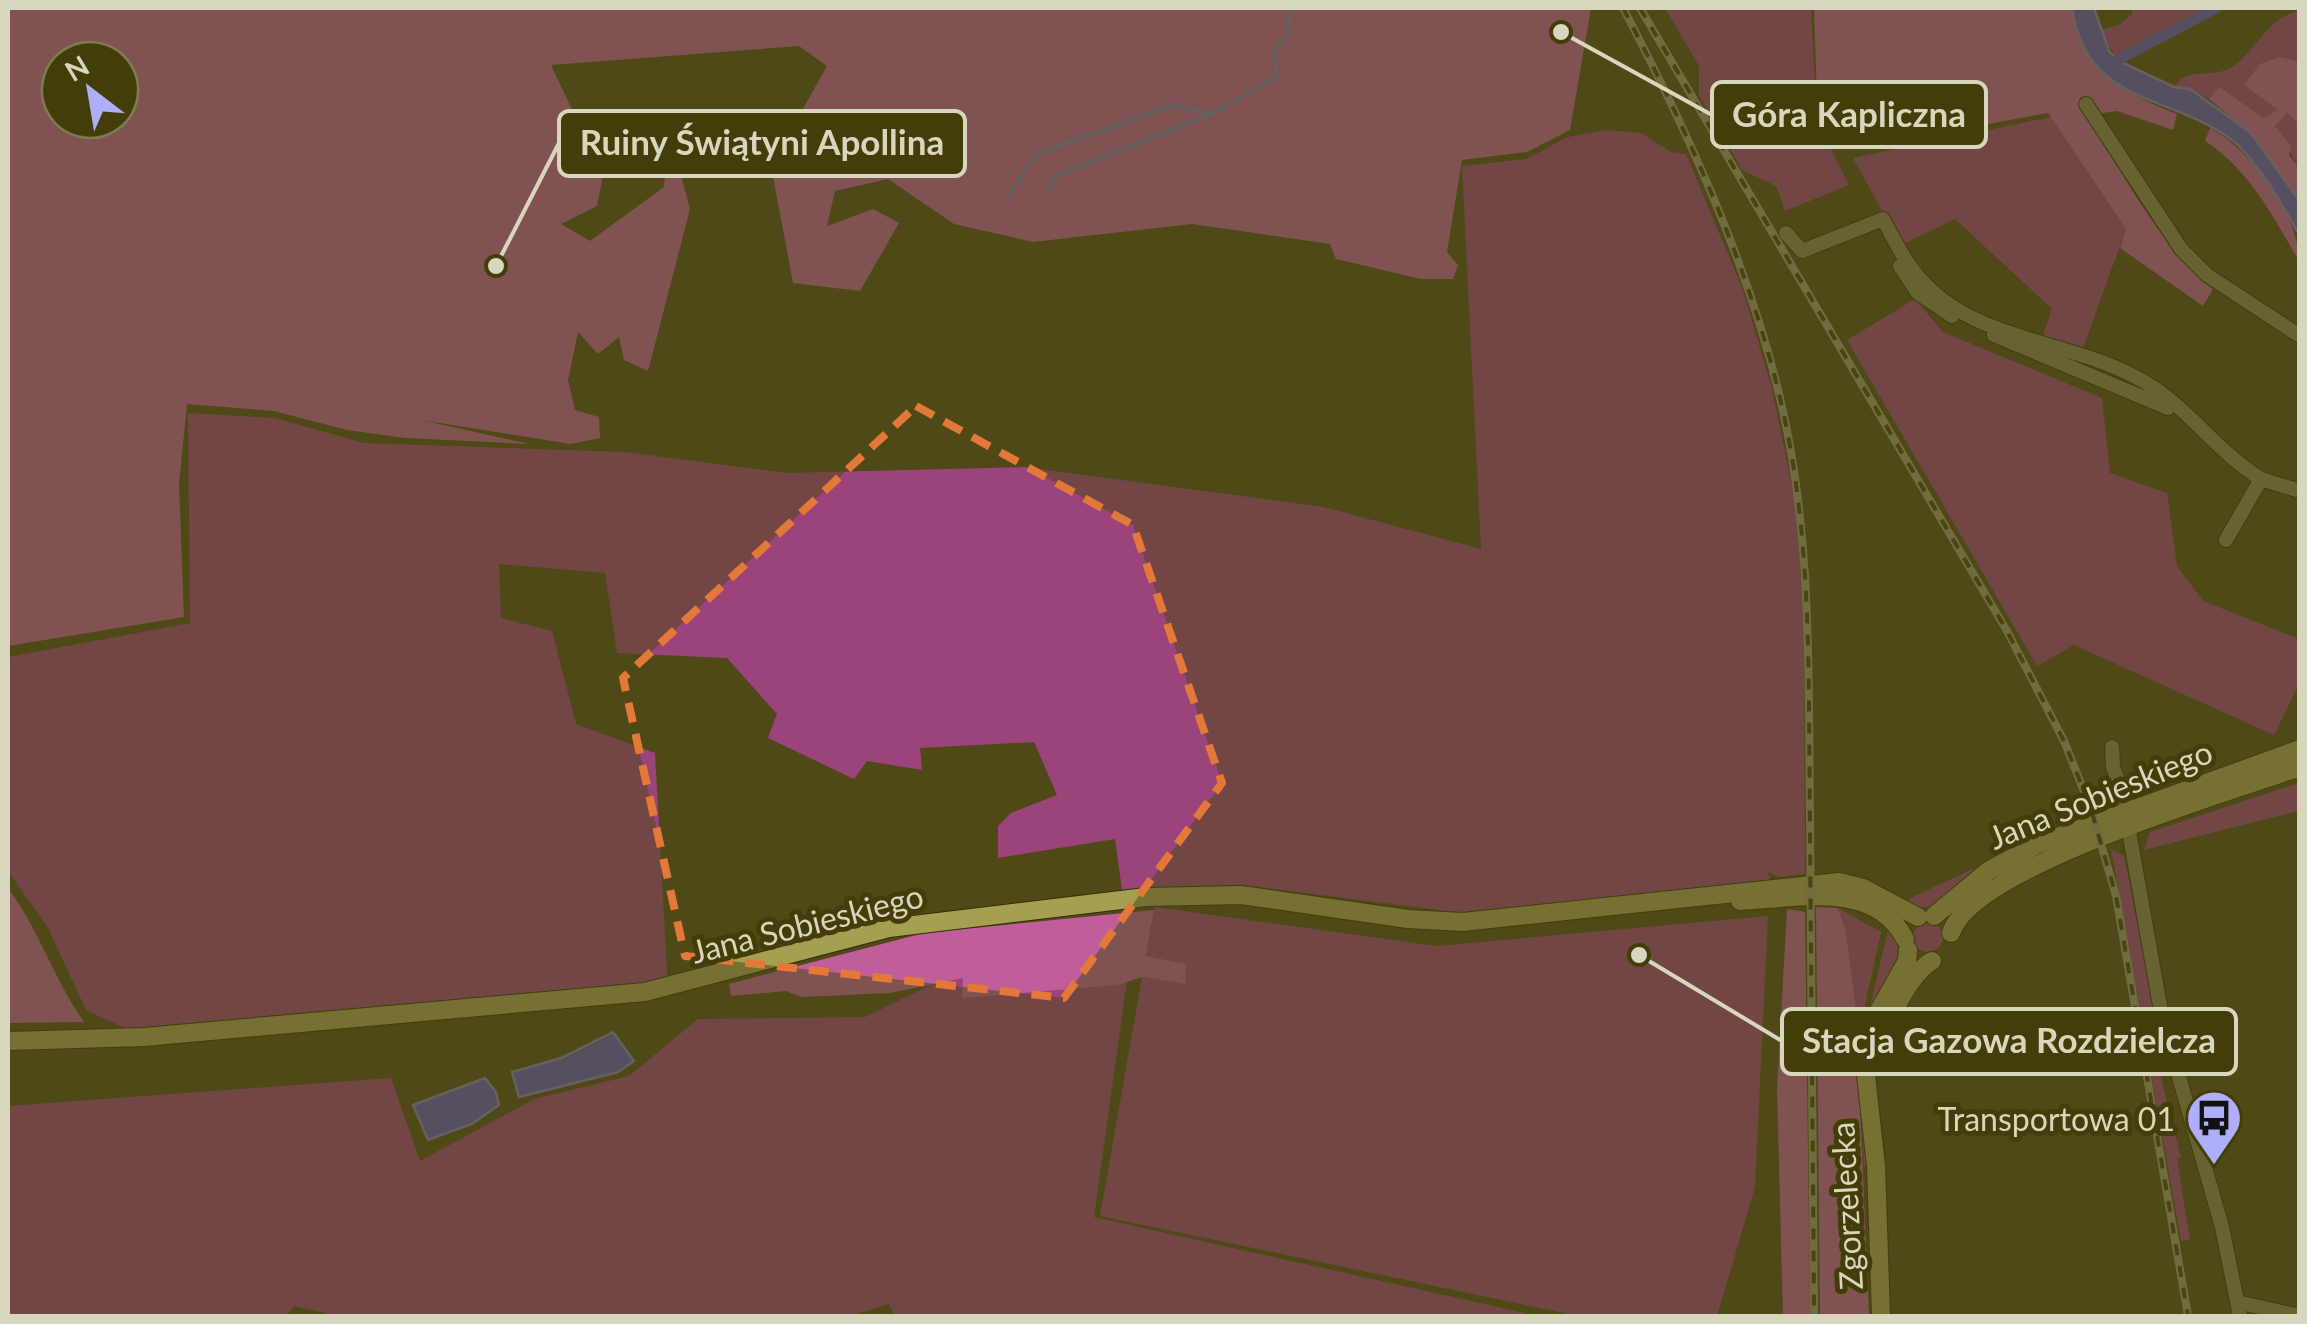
<svg xmlns="http://www.w3.org/2000/svg" width="2307" height="1324" font-family="Lato,sans-serif">
<style>
.green{fill:#9b447b}
.forest{fill:#bf5e9a;fill-rule:evenodd}
.water{fill:#6058b5;stroke:#847eb7;stroke-width:2.5}
.lines{fill:none;stroke-linecap:round;stroke-linejoin:round}
.stream{stroke:#847eb7;stroke-width:4}
.canal{stroke:#6058b5;stroke-width:11}
.minor-casing{stroke:#322f08;stroke-width:16}
.major-casing{stroke:#322f08;stroke-width:20}
.minor{stroke:#868250;stroke-width:14}
.major{stroke:#a69f52;stroke-width:18}
.rail-casing{stroke:#9a9772;stroke-width:8}
.rail{stroke:#433e09;stroke-width:4;stroke-dasharray:11;stroke-linecap:butt}
.marked{fill:none;stroke:#e47838;stroke-width:8;stroke-dasharray:20 12;stroke-linejoin:round}
.labels{text-anchor:middle;dominant-baseline:central;stroke-width:10;stroke-linejoin:round;paint-order:stroke}
.street-label{font-size:32px;fill:#d8d6bc;stroke:#433e09}
.poi-label{font-size:32px;fill:#d8d6bc;stroke:#433e09;text-anchor:end}
.leader{fill:none;stroke:#d8d6bc;stroke-width:4}
.callout-dot{fill:#d8d6bc;stroke:#433e09;stroke-width:4}
.callout{fill:#433e09;stroke:#d8d6bc;stroke-width:4}
.callout-label{font-size:35px;text-anchor:middle;font-weight:bold;fill:#d8d6bc}
</style>
<rect width="100%" height="100%" fill="#4e4917"/>
<!-- green -->
<g class="green">
<polygon points="1665,8 1811,8 1817,122 1849,185 1785,211 1776,186 1742,170 1699,95 1699,66"/>
<polygon points="2132,8 2216,8 2117,60 2100,30 2119,25 2132,14"/>
<path d="M2299,11v50l-19,-4 -36,27 35,26 -15,8 -45,-30 -10,11 -19,-10 -16,-2c15,-22 37,-7 58,-20 25,-17 35,-50 67,-56z"/>
<polygon points="2286,112 2297,121 2299,168 2275,126"/>
<polygon points="2051,117 2126,229 2082,351 2042,338 2052,309 1955,219 1901,245 1853,158"/>
<polygon points="1607,130 1641,133 1671,152 1686,154 1743,290 1772,389 1796,505 1804,626 1805,874 1779,877 1768,872 1771,881 1462,913 1242,885 1122,890 1115,839 998,858 998,826 1011,813 1057,795 1034,742 920,748 922,770 867,761 854,779 768,738 777,714 727,658 617,653 605,573 499,564 501,618 552,631 576,724 655,753 668,988 144,1037 86,1010 48,928 8,871 8,657 190,623 188,413 275,418 364,443 625,452 787,473 1024,467 1324,507 1481,549 1462,166 1526,159 1568,137"/>
<polygon points="1915,299 1943,332 2102,398 2110,473 2167,493 2177,566 2203,601 2299,639 2299,684 2274,735 2074,645 2037,666 1847,340"/>
<polygon points="2299,783 2299,811 2144,850 2150,832"/>
<polygon points="2111,849 2124,856 2156,1017 2154,1049 2166,1072 2161,1077 2181,1158 2177,1159 2190,1240 2181,1241"/>
<polygon points="1975,868 1975,875 1940,907 1902,907 1910,898"/>
<polygon points="1155,907 1437,946 1768,916 1755,1187 1717,1316 1578,1316 1100,1216 1142,977 1185,983 1146,957"/>
<polygon points="1838,908 1881,932 1858,1037 1868,1167 1864,1166 1856,1009 1846,931"/>
<circle cx="1928" cy="937" r="15"/>
<polygon points="1889,926 1902,957 1864,1032"/>
<polygon points="1130,959 1094,1217 1538,1316 895,1316 889,1304 850,1316 338,1316 294,1306 286,1316 8,1316 8,1106 391,1078 420,1161 534,1099 629,1076 698,1019 865,1017 972,965"/>
</g>
<!-- forest -->
<g class="forest">
<path d="M8,8h1583l-21,122 -43,22 -65,8 -15,92 11,13 -5,14h-32l-85,-20 -6,-15 -138,-20 -159,18 -79,-18 -66,-45 -53,12 -8,35 46,-17 26,14 -39,68 -67,-8 -22,-117 56,-100 -28,-20 -248,19 52,110 -6,31 -36,18 29,17 74,-54 2,-24 14,8 10,38 -42,162 -24,-11 -5,-23 -21,17 -20,-22 -10,48 7,30 24,7 1,21 -29,6 -150,-24 108,24 -124,-6 -58,-8 -73,-19 -87,-7 -8,80 5,133 -176,29zM120,60v60h-60v-60z"/>
<path d="M1814,8h258c8,58 53,87 105,106l-4,16 -56,-19 -29,4c37,64 69,125 125,174l-10,17 -83,-58 6,-19 -78,-116 -174,32 -8,-47 -24,-3 -19,9 -6,-2z"/>
<polygon points="2280,57 2299,61 2299,139 2296,121 2287,113 2275,126 2291,146 2289,155 2299,168 2299,200 2250,132 2209,99 2219,87 2264,118 2278,110 2244,85 2260,64"/>
<path d="M2210,128c41,22 89,86 89,133 -25,-43 -50,-92 -94,-120z"/>
<path d="M8,888c31,42 46,91 76,134l-76,1z"/>
<polygon points="1816,907 1838,908 1846,931 1856,1009 1869,1316 1820,1316"/>
<polygon points="1787,909 1805,912 1810,1316 1783,1316 1777,1088"/>
<polygon points="1154,910 1146,956 1186,964 1185,984 1143,977 1117,985 962,998 963,978 890,993 802,997 786,991 731,996 729,984 924,933"/>
</g>
<!-- water -->
<g class="water">
<path d="M2072,8h22l15,43 8,9 57,27 16,2 60,43 49,68v35c-14,-27 -44,-77 -67,-95 -62,-47 -146,-34 -160,-132z"/>
<polygon points="613,1032 634,1061 618,1072 519,1097 512,1072 561,1058"/>
<polygon points="485,1078 496,1092 499,1105 472,1124 428,1140 413,1105"/>
</g>
<g class="lines">
<!-- stream -->
<g class="stream">
<polyline points="1049,193 1054,177 1210,115"/>
<polyline points="1009,195 1036,154 1174,105 1212,114 1277,76 1274,50 1288,36 1289,8"/>
</g>
<!-- canal -->
<polyline class="canal" points="2110,64 2216,8"/>
<!-- minor casing -->
<g class="minor-casing">
<g id="minor">
<polyline points="2086,104 2181,249 2207,275 2300,336"/>
<path d="M1786,233l16,18 81,-32c12,22 23,46 41,64 58,62 157,57 227,103 38,24 67,66 110,93"/>
<polyline points="1900,266 1918,293 1952,316"/>
<polyline points="1994,335 2168,408"/>
<polyline points="2226,540 2261,479 2300,491"/>
<polyline points="2112,747 2113,767 2129,811"/>
<polyline points="2127,820 2162,1017 2222,1227 2240,1316"/>
<polyline points="2237,1302 2300,1316"/>
</g>
</g>
<!-- major casing -->
<g class="major-casing">
<g id="major">
<path d="M1740,901c53,-2 135,-22 165,38"/>
<polyline points="1934,916 1988,871 2038,844 2300,749"/>
<path d="M1951,933c22,-67 279,-141 349,-166"/>
<polyline points="8,1041 144,1037 645,992 889,928 1146,897 1241,895 1408,919 1463,922 1839,882 1863,888 1918,917"/>
<path d="M1873,1062c6,-26 36,-89 59,-101"/>
<polyline points="1881,1316 1876,1166 1864,1057 1876,1016 1907,961 1908,950"/>
</g>
</g>
<!-- minor -->
<use href="#minor" class="minor"/>
<!-- major -->
<use href="#major" class="major"/>
<!-- rail casing -->
<g class="rail-casing">
<g id="rail">
<path d="M1623,8c64,122 125,255 157,390 33,138 28,280 30,421 1,166 3,332 4,497"/>
<polyline points="1640,8 2007,631 2064,741 2091,809 2116,896 2188,1316"/>
</g>
</g>
<!-- rail -->
<use href="#rail" class="rail"/>
</g>
<!-- marked area -->
<path d="M0 0H2307V1324H0ZM916,406l217,119 89,258 -158,215 -379,-42 -62,-278z" fill="#4e4917" fill-opacity=".55" fill-rule="evenodd"/>
<path class="marked" d="M916,406l217,119 89,258 -158,215 -379,-42 -62,-278z"/>
<!-- icons -->
<defs>
<g id="bus-pin" transform="scale(2.875)"><path d="M0 17L-7.5 6A9.5 9.5 0 1 1 7.5 6Z" fill="#afaefa" stroke="#433e09"/><path d="M-5-6H5V4H4V6H2V4H-2V6H-4V4H-5ZM-3.5-4V0h7V-4ZM-3.5 1.2v1.5H-2V1.2ZM2 1.2v1.5H3.5V1.2Z" fill="#111"/></g>
</defs>
<g fill-rule="evenodd">
<use href="#bus-pin" x="2214" y="1118"/>
</g>
<g class="labels">
<!-- street labels -->
<g class="street-label">
<text transform="translate(2100 794) rotate(-22)">Jana Sobieskiego</text>
<text transform="translate(807 923) rotate(-14)">Jana Sobieskiego</text>
<text transform="translate(1846 1206) rotate(-93)">Zgorzelecka</text>
</g>
<!-- poi labels -->
<g class="poi-label">
<text x="2175" y="1118">Transportowa 01</text>
</g>
</g>
<!-- callouts -->
<path class="leader" d="M1561 32L1712 115M496 266L559 143M1639 955L1782 1041"/>
<g class="callout-dot">
<circle cx="1561" cy="32" r="10"/>
<circle cx="496" cy="266" r="10"/>
<circle cx="1639" cy="955" r="10"/>
</g>
<g class="callout">
<rect x="1712" y="82" width="274" height="65" rx="10"/>
<rect x="559" y="111" width="406" height="65" rx="10"/>
<rect x="1782" y="1009" width="454" height="65" rx="10"/>
</g>
<g class="callout-label">
<text x="1849" y="127">Góra Kapliczna</text>
<text x="762" y="155">Ruiny Świątyni Apollina</text>
<text x="2009" y="1053">Stacja Gazowa Rozdzielcza</text>
</g>
<!-- border -->
<rect width="2307" height="1324" fill="none" stroke="#d8d6bc" stroke-width="20"/>
<!-- north arrow -->
<g transform="translate(90 90) rotate(329)"><circle r="48" fill="#433e09" stroke="#7f7b51" stroke-width="2.5"/>
<path d="M0-8L18 38L0 25L-18 38Z" fill="#afaefa"/>
<text y="-15" font-size="28" font-weight="bold" text-anchor="middle" fill="#d8d6bc">N</text>
</g>
</svg>
